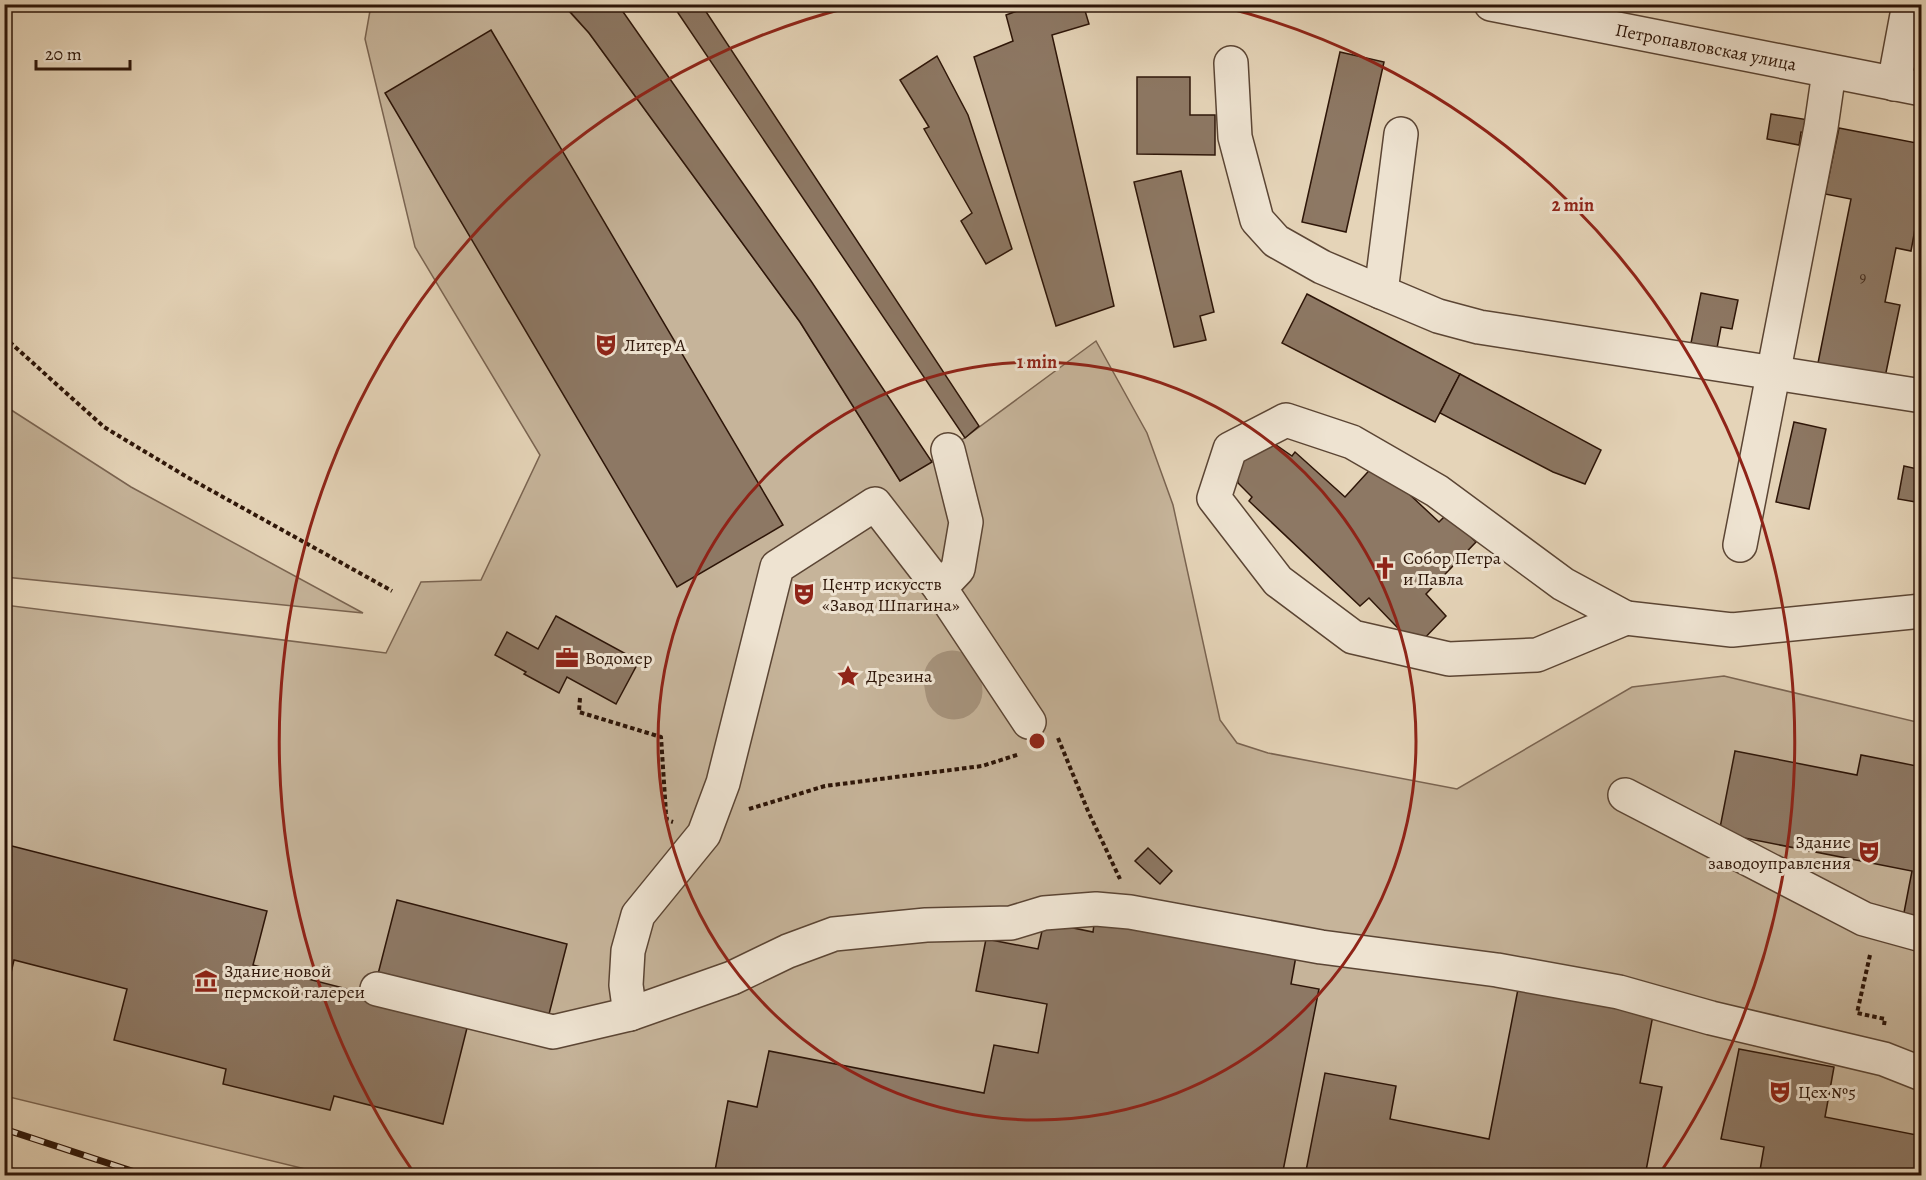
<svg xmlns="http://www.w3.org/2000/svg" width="1926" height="1180" font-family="Alegreya,serif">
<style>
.green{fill:#c6b49a;stroke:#7a6451;stroke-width:1.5}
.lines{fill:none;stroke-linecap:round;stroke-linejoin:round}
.river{stroke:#a6937c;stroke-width:57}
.building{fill:#8d7864;stroke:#2d1508;stroke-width:1.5}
.minor-casing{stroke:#5b4534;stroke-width:36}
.path{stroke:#2d1508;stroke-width:4;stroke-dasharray:4.5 3;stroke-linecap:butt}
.minor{stroke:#eee3d1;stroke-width:33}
.rail-casing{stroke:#2d1508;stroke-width:7}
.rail{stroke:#eee3d1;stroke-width:4.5;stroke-dasharray:14;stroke-linecap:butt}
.ring{fill:none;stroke:#8f2418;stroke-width:3}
.labels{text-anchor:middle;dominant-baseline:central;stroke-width:6;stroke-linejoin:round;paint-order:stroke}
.number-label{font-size:15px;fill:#452e1f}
.street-label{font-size:18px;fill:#2d1508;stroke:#eee3d1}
.poi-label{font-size:18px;fill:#2d1508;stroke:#eee3d1;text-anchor:start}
.centre{fill:#8f2418;stroke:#eee3d1;stroke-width:3}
.ring-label{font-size:18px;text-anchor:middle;font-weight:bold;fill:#8f2418;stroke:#eee3d1;stroke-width:6;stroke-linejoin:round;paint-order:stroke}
</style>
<rect width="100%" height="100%" fill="#e5d4b8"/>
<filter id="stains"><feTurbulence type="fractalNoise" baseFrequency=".00333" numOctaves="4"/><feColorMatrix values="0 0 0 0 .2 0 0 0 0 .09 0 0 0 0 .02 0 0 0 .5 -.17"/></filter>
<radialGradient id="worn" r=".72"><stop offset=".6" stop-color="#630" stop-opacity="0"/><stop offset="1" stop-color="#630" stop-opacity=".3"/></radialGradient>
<!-- green -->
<g class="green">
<polygon points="371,5 563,5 589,33 800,322 900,481 948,450 1096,341 1147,433 1173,505 1220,720 1237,743 1268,753 1457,789 1632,687 1724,676 1921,723 1921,1175 334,1176 5,1096 5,605 386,653 421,582 481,580 540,455 415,247 365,39"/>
<polygon points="5,406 131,487 363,613 5,577"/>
</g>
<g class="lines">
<!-- river -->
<polyline class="river" points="952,679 954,691"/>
</g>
<!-- building -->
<g class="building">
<polygon points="563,4 617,4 619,6 811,281 932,462 900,481 800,322 589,33"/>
<polygon points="672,4 701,4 979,426 965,438"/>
<polygon points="1036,4 1083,4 1089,24 1052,35 1114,306 1056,326 974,57 1013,41 1006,15"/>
<polygon points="491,30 783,525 677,587 385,93"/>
<polygon points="1340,52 1384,62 1346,232 1302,222"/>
<polygon points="937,56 968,115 1012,249 986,264 961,221 972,213 924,129 929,127 900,80"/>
<polygon points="1137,77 1190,77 1190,115 1215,115 1215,155 1137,154"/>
<polygon points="1771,114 1809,120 1807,133 1801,132 1799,145 1767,139"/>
<polygon points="1839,128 1922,144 1922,231 1915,229 1911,251 1896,248 1885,302 1900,305 1884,382 1817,368 1851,199 1825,194"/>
<polygon points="1181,171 1214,312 1200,316 1206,340 1174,347 1134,182"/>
<polygon points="1701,293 1738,300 1732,329 1721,327 1717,348 1691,343"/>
<polygon points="1307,294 1460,374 1435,422 1282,343"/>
<polygon points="1460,374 1601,450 1585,484 1553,472 1440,413"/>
<polygon points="1794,422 1826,429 1809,509 1776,502"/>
<polygon points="1253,444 1276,445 1292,456 1295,452 1345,497 1376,463 1439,522 1447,514 1476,542 1426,594 1446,616 1416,647 1369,598 1360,606 1249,501 1252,497 1238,483 1235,460"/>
<polygon points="1904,466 1922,470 1922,503 1898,499"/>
<polygon points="556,616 639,661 616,704 567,677 559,693 524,674 526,672 495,655 507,632 538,649"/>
<polygon points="1735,751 1857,775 1861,755 1922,767 1922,927 1902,923 1912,871 1719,833"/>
<polygon points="4,844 267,911 253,965 469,1020 443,1124 334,1096 330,1110 223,1084 226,1069 114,1040 127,989 14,960 11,973 4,972"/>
<polygon points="1148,848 1172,871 1160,884 1135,861"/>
<polygon points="397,900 567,944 548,1018 378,974"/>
<polygon points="1095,917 1296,956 1291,984 1319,989 1282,1176 714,1176 728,1101 757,1107 769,1051 984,1093 994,1045 1038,1053 1047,1004 976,991 986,939 1038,949 1044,922 1093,932"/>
<polygon points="1519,984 1654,1010 1640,1083 1662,1087 1645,1176 1305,1176 1325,1073 1396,1086 1390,1119 1489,1139"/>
<polygon points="1739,1049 1834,1067 1825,1117 1922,1136 1922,1176 1759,1176 1764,1147 1721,1139"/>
</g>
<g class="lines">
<!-- minor casing -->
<g class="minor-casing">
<g id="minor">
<polyline points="1491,4 1922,89"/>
<polyline points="1231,63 1235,137 1257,220 1276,241 1322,267 1381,292 1438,316 1479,327 1922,396"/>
<polyline points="1894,84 1909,4"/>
<polyline points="1381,292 1401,134"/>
<polygon points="1286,420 1352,442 1437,491 1563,584 1626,618 1537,655 1449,659 1353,637 1278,581 1214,498 1230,449"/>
<polyline points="1740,545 1821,127 1829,72"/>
<polyline points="940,588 958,569 966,522 948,450"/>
<polyline points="1626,618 1732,630 1922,611"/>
<polyline points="1625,795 1864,919 1922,935"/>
<polyline points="377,989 553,1032 630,1014 732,978 788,951 834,934 926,925 1011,923 1044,913 1096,909 1130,912 1321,947 1497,970 1619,992 1711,1018 1884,1059 1922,1074"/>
<polyline points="630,1014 626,985 628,951 638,915 704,834 723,783 777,567 875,504 940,588 1029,722"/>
</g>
</g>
<!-- path -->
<g class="path">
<polyline points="4,337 104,427 187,477 392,591"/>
<polyline points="580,698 579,712 661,737 666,813 667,820 673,822"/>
<polyline points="1058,738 1088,811 1120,879"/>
<polyline points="749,809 825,786 982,766 1020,754"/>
<polyline points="1870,955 1857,1013 1885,1019 1884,1025"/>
</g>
<!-- minor -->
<use href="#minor" class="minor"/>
<!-- rail casing -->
<g class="rail-casing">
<g id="rail">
<polyline points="4,1129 147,1176"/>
<polyline points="4,1169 31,1176"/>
</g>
</g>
<!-- rail -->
<use href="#rail" class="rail"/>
</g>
<!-- distance rings -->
<g class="ring">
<circle cx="1037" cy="741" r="379"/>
<path d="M412 1170A758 758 0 0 1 854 6M1220 6A758 758 0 0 1 1662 1170"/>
</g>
<!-- icons -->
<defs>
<g id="theatre-bare" transform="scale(1.8)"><path d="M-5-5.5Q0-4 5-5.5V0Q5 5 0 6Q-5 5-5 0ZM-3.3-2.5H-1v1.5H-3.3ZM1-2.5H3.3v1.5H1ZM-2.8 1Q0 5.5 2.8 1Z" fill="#8f2418" stroke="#eee3d1" stroke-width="2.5" paint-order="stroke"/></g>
<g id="church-bare" transform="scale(1.8)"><path d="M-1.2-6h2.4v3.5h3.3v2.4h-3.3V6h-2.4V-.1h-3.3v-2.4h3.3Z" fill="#8f2418" stroke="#eee3d1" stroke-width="2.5" paint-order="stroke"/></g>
<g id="office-bare" transform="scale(1.8)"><path d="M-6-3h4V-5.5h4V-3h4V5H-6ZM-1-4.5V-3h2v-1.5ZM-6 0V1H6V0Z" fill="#8f2418" stroke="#eee3d1" stroke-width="2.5" paint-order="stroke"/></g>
<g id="sight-bare" transform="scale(1.8)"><path d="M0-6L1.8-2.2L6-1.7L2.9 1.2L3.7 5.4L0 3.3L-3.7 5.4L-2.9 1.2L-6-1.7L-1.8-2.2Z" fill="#8f2418" stroke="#eee3d1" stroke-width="2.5" paint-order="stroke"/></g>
<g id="museum-bare" transform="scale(1.8)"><path d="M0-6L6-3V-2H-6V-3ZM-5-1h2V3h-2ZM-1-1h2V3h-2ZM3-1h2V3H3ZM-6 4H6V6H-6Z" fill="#8f2418" stroke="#eee3d1" stroke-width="2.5" paint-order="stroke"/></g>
</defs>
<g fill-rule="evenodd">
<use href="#theatre-bare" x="606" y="345"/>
<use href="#church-bare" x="1385" y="568"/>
<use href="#theatre-bare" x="804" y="594"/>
<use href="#office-bare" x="567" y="658"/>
<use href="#sight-bare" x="848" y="676"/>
<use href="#theatre-bare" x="1869" y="852"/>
<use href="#museum-bare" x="206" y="981"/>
<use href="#theatre-bare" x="1780" y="1092"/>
</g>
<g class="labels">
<!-- number labels -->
<g class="number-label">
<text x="1863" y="277">9</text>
</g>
<!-- street labels -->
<g class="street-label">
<text transform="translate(1706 47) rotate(11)">Петропавловская улица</text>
</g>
<!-- poi labels -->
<g class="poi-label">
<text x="624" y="345">Литер А</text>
<text x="1403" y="558">Собор Петра<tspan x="1403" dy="21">и Павла</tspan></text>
<text x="822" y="584">Центр искусств<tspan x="822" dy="21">«Завод Шпагина»</tspan></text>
<text x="585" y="658">Водомер</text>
<text x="866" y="676">Дрезина</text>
<text x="1851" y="842" text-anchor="end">Здание<tspan x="1851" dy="21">заводоуправления</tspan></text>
<text x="224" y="971">Здание новой<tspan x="224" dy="21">пермской галереи</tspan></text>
<text x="1798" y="1092">Цех №5</text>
</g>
</g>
<circle cx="1037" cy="741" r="9" class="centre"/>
<g class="ring-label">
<text x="1573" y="211">2 min</text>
<text x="1037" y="368">1 min</text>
</g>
<!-- margin -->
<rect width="1926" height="1180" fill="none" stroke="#e5d4b8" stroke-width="24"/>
<rect x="6" y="6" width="1914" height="1168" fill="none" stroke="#2d1508" stroke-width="3"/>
<rect x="12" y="12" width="1902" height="1156" fill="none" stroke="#2d1508" stroke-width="1.5"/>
<!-- scale -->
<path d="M36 60v9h94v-9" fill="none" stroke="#2d1508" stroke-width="3"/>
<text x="45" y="60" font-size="18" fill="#2d1508" stroke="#eee3d1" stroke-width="4.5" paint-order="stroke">20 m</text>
<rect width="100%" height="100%" filter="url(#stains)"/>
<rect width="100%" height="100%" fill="url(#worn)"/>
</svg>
